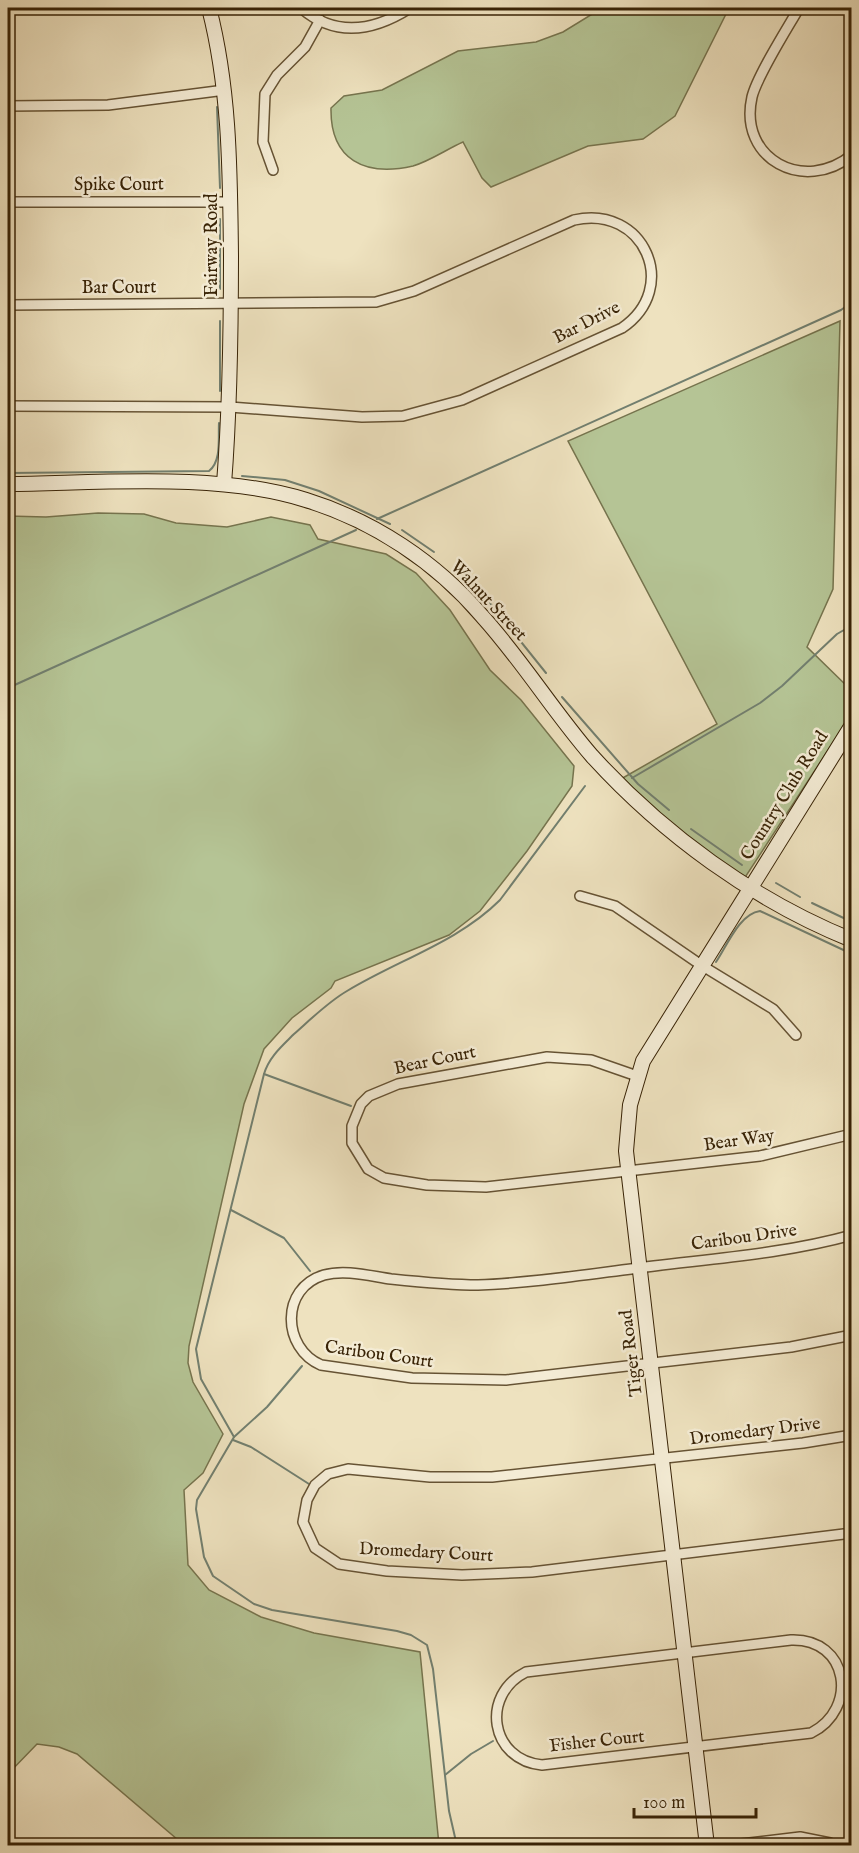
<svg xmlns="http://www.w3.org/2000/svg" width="859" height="1853" font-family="'IM FELL English',serif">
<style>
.green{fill:#b5c495;stroke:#76744e;stroke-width:1.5}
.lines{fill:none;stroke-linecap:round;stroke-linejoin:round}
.stream{stroke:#727f6f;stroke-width:2}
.street-casing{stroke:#665334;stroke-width:12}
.secondary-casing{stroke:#382306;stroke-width:16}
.street{stroke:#f4ecd5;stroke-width:9}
.secondary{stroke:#f4ecd5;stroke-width:14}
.labels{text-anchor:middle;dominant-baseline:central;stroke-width:5;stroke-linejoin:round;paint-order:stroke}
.street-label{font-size:18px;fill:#382306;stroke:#f4ecd5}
</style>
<rect width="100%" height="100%" fill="#eee2bf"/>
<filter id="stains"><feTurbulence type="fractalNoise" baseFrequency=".00333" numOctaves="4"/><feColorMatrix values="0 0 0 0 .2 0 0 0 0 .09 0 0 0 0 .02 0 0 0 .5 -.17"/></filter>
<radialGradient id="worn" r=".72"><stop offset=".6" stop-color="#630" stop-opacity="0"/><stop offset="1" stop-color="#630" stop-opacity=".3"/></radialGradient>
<!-- green -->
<g class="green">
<path d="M602,8h127l-54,108 -32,23 -55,7 -97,41 -9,-9 -19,-36c-16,7 -33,19 -50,24 -48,11 -83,-6 -82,-58l13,-12 38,-6 76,-39 78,-9 27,-10z"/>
<polygon points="840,321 833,589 807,647 851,690 851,715 744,879 668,822 621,779 717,724 568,441"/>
<polygon points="98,513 144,514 176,523 227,527 271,517 310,525 318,539 386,554 416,573 450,610 490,670 521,700 574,766 572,786 527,851 480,911 449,935 335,981 331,988 292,1018 264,1049 244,1104 189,1346 188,1363 193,1382 223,1434 203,1473 184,1490 188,1565 209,1590 261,1617 314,1633 420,1652 439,1845 184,1845 77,1754 59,1747 37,1744 8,1774 8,692 13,688 8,628 8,516 46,517"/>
</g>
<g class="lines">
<!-- stream -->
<g class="stream">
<polyline points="217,107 220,188"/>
<polyline points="220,219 220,289"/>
<polyline points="220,321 220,391"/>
<path d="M8,473l201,-2c13,-10 9,-34 10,-48"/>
<polyline points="242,476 285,480 319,491 390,524"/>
<polyline points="377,519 841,310 852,302"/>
<polyline points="402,530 434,552"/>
<polyline points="456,570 481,592 546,673"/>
<polyline points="8,688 356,530"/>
<polyline points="562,697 638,784 669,810"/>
<polyline points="632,778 760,703 782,686 837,634 844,630 852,631"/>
<polyline points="691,829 742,865"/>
<polyline points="776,883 800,897"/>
<polyline points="812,903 852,922"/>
<path d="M716,962c11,-16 23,-48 44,-51l92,43"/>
<polyline points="264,1074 351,1106"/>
<polyline points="231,1210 284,1238 310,1271"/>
<polyline points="234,1437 267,1407 302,1366"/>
<polyline points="233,1440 251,1447 309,1484"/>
<polyline points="851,1681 852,1681"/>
<polyline points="445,1775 471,1754 493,1741"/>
<path d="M457,1846l-8,-35 -16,-142 -6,-24 -16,-10 -14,-4 -125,-21 -18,-6 -41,-28 -9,-19 -8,-48 1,-9 37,-63 -33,-58 -5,-30 68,-275c5,-17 18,-28 30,-40 17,-15 34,-32 53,-43 51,-31 111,-49 153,-91l85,-114"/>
</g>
<!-- street casing -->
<g class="street-casing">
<g id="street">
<path d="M301,8c35,30 73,23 109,0"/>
<path d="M799,8c-12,21 -42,68 -47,89 -14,62 52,97 100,58"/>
<polyline points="8,9 87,8"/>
<polyline points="8,106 108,105 225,90"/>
<polyline points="273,170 263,142 265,94 277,75 305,47 320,20"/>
<polyline points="8,202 230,202"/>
<path d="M8,305l368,-3 38,-11 160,-71c70,-16 107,68 48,108l-160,72 -59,16 -41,1 -132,-10 -222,-1"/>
<polyline points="580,896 615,906 701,965 773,1009 796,1035"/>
<polyline points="637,1076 591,1060 547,1057 398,1084 369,1096 361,1104 352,1126 352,1143 368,1169 384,1178 427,1185 486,1187 760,1156 852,1134"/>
<path d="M852,1235c-65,18 -132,23 -198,31 -58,7 -118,17 -176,19 -29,0 -58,-3 -87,-6 -21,-3 -46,-10 -67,-4 -44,13 -42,73 -3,90l91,13 94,2 285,-33 61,-12"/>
<polyline points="852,1435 803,1443 492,1477 430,1477 348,1469 328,1474 315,1485 307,1500 303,1522 315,1548 339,1564 387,1571 462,1575 532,1572 852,1533"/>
<path d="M791,1640c58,-2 68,69 20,93l-269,32c-52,-5 -62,-70 -16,-93z"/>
<polyline points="724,1846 800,1837 830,1843"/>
</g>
</g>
<!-- secondary casing -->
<g class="secondary-casing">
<g id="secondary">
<path d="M209,8c21,82 21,164 22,248 0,77 -1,152 -7,228"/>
<path d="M8,484c93,-1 209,-12 298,16 68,21 130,62 176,116 40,44 71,95 110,140 71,78 161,144 260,184"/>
<polyline points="707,1846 626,1151 630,1105 643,1061 852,725"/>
</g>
</g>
<!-- street -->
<use href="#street" class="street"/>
<!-- secondary -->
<use href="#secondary" class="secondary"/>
</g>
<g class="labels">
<!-- street labels -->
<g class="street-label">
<text x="119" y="185">Spike Court</text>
<text transform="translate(212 245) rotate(-90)">Fairway Road</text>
<text x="119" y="288">Bar Court</text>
<text transform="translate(587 323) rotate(-27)">Bar Drive</text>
<text transform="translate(488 601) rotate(47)">Walnut Street</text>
<text transform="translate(785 796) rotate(-58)">Country Club Road</text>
<text transform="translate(435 1061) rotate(-12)">Bear Court</text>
<text transform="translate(739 1141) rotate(-8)">Bear Way</text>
<text transform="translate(744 1238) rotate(-8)">Caribou Drive</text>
<text transform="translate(632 1353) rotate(-97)">Tiger Road</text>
<text transform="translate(379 1355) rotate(8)">Caribou Court</text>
<text transform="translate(755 1432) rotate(-7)">Dromedary Drive</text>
<text transform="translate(426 1553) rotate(3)">Dromedary Court</text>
<text transform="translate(597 1742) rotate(-6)">Fisher Court</text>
</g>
</g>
<!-- margin -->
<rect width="859" height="1853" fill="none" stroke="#eee2bf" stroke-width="30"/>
<rect x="9" y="9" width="841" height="1835" fill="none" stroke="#382306" stroke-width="3"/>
<rect x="15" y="15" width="829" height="1823" fill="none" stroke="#382306" stroke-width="1.5"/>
<!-- scale -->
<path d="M634 1808v9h122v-9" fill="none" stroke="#382306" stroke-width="3"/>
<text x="643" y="1808" font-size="18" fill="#382306" stroke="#f4ecd5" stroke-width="4.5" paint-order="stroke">100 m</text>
<rect width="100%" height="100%" filter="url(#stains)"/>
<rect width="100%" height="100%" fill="url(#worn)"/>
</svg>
